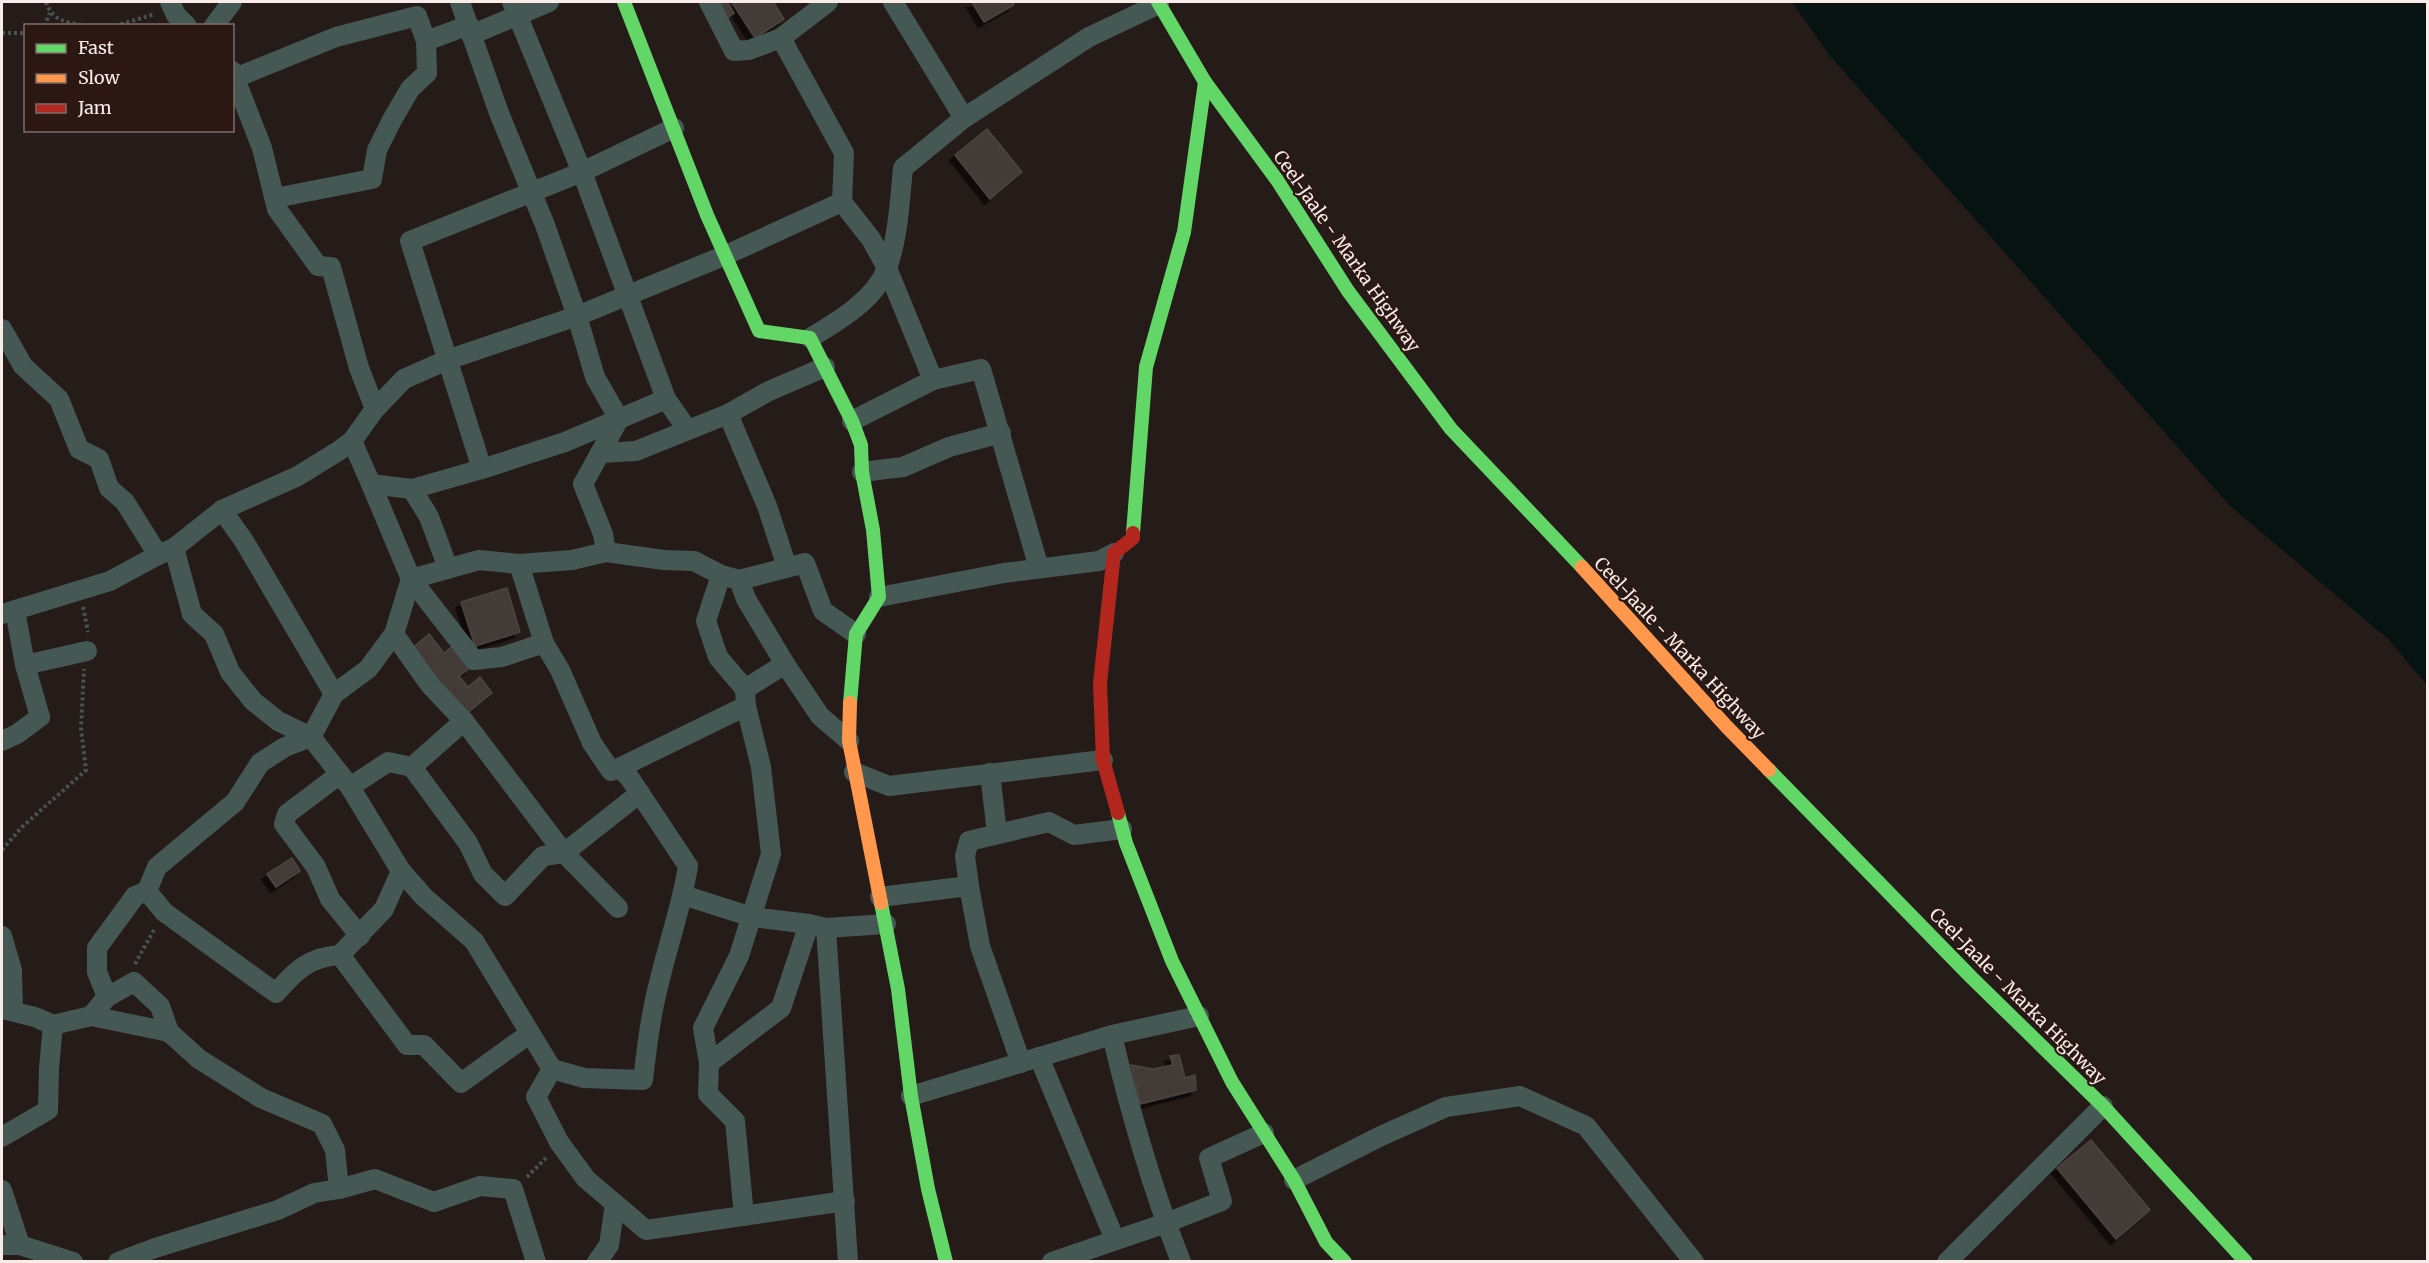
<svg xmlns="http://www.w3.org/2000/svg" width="2429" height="1263" font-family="Merriweather,serif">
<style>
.water{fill:#071310}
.building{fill:#433b38;stroke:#4c4441;stroke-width:1.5;filter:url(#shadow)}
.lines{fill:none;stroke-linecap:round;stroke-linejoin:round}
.path{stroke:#475350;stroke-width:4;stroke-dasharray:3 3;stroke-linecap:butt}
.street{stroke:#455854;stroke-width:20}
.fast{stroke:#63d668;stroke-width:14}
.slow{stroke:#ff974d;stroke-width:14}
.jam{stroke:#b3261e;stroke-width:14}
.labels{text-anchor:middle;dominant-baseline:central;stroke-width:4.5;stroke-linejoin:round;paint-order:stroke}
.street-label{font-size:18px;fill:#f9ebe7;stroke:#2b1813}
</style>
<defs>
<filter id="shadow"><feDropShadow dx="-5.5" dy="5.5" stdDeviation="0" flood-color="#0009"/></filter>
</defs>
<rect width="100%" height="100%" fill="#251c19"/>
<!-- water -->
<polygon class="water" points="1792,2 2427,2 2427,685 2388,639 2230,506 1830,56"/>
<!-- building -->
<g class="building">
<polygon points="711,2 727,2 734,13 723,21"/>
<polygon points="736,2 773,2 784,19 755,38 733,4"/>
<polygon points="972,2 1013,2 1014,5 984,22"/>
<polygon points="987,129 1022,172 990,199 955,155"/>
<polygon points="507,588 520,632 475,646 461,602"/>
<polygon points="429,634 444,653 453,646 470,668 459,676 468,687 480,677 492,693 464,716 411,649"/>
<polygon points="292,858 300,871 276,887 267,874"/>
<polygon points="1179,1055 1185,1078 1195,1075 1196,1090 1140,1104 1131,1065 1153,1069 1173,1065 1170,1056"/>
<polygon points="2091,1140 2150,1210 2116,1239 2057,1168"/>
</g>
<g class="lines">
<!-- path -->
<g class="path">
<path d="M46,2c7,20 21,20 40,24"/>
<polyline points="44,26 50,13"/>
<polyline points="115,26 155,14"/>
<polyline points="2,33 26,33"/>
<polyline points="83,607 88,632"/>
<polyline points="2,850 22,827 86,770 81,728 84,669"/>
<polyline points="135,964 155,928"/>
<polyline points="527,1177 547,1157"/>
</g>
<!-- street -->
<g class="street">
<polyline points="170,2 176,15 187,26"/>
<polyline points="460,2 499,113 545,225 577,316 595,377 619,419 583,484 603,534 606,552"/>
<polyline points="512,2 582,172 666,399 687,429"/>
<polyline points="709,2 734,51 749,50 781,38"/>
<polyline points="828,2 781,38 844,153 842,202 871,239 887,268 933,380"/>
<polyline points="893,2 964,118"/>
<polyline points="214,26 232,2"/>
<polyline points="471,35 549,2"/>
<polyline points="232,71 262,148 277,209 318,266 331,267 359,368 375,409"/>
<polyline points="235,78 336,37 417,16 426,41"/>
<polyline points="275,198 372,179 377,150 392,120 410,89 427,73 426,41 469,25"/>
<polyline points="2,329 23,366 59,399 79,449 99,459 109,488 125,502 158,555"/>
<path d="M810,338c27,-16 65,-38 77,-70 11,-29 13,-69 16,-100l61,-50 125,-81 70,-33"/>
<polyline points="728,414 767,506 787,567"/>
<polyline points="852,421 933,380 981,369 1039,568"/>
<polyline points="352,441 371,484 412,489 482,469 565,442 666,399"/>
<polyline points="600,453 636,451 728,414 769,391 825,367"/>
<polyline points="482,469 410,241 582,172 674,128"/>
<polyline points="862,472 903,467 949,447 1001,433"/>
<path d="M371,484l40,95 63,81 28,-3 42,-14 16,27 32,73 19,28 8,-3 10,9 59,89c-6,39 -19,75 -28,113 -9,33 -13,67 -17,101l-59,-2 -32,-9"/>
<polyline points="412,489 429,517 448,568"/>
<polyline points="222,510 244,541 334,694"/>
<polyline points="174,548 192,614 214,634 230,672 253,701 278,721 311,737 350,787 401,871 384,909 340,955"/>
<polyline points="519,564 544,643"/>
<polyline points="721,575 706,621 718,657 745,689 746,706 761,767 771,854 739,956 703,1028 709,1063 708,1094 735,1121 744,1216"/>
<polyline points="739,580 805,563 823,611 856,634"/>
<polyline points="879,597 1004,573 1099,561 1114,553"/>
<polyline points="2,614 110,581 158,555 174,548 222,510 298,476 340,450 352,441 375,409 404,379 447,360 577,316 726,255 842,202"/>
<polyline points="394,634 430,685 464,721 564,853 618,908"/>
<polyline points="25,665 87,651"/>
<polyline points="745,689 785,664"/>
<polyline points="2,741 17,734 40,717 25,665 15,610"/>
<polyline points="412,767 468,843 483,874 505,896 543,856 564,853 640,793"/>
<polyline points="619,768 746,706"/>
<polyline points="854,772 889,786 1103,760"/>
<polyline points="990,773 997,833"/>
<polyline points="340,774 287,814 284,824 316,867 330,899 360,936"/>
<polyline points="350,787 388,762 412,767 464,721"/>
<polyline points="401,871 424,897 474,941 552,1069 536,1097 559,1142 586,1179 646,1230 845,1201"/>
<polyline points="969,886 980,946 1021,1063"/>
<path d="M147,891l17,21 112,81c20,-23 33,-36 64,-38l67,90h17l37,38 68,-49"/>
<polyline points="683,895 752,917 809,924 826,928 886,924"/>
<polyline points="880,897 969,886 965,856 969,841 1049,822 1074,835 1122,829"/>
<polyline points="826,928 848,1262"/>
<polyline points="2,936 12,970 13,1010"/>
<polyline points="107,997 97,972 97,948 135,896 147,891 157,867 235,802 260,763 285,747 311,737 334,694 368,669 394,634 411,579 479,560 519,564 572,560 606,552 664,560 694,561 721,575 739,580 746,599 785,664 820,716 849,741"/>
<polyline points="2,1009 35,1017 53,1025 91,1016 169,1032"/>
<polyline points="91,1016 107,997 134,982 160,1006 169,1032 199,1059 261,1098 322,1124 335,1150 339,1189"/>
<path d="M1112,1035c18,77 40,153 69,227"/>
<polyline points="1039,1057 1115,1240"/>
<polyline points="709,1063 781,1008 809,924"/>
<polyline points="911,1096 1112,1035 1199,1016"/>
<polyline points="2,1137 48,1110 49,1068 53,1025"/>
<polyline points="1294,1180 1381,1136 1446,1107 1520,1096 1586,1126 1694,1262"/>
<polyline points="2,1190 20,1245"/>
<polyline points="2,1245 20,1245 73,1262"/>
<polyline points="118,1262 155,1248 278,1210 314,1193 339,1189 375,1179 434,1202 480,1186 513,1189 536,1262"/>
<polyline points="597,1262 609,1245 615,1204"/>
<polyline points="1052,1262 1166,1223 1222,1201 1209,1158 1264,1133"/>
<polyline points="1947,1262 2103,1106"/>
</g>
<!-- fast -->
<g class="fast">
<polyline points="624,2 707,215 759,331 810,338 852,421 861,445 862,472 873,530 879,597 856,634 850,703"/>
<polyline points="1158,2 1205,82 1277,180 1348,291 1451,429 1582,567"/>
<polyline points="1133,533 1146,367 1184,232 1205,82"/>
<polyline points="1769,770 1971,977 2103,1106 2246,1262"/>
<polyline points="1118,813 1126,843 1172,961 1232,1082 1294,1180 1326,1242 1345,1262"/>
<polyline points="881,903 898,989 911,1096 928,1189 946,1262"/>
</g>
<!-- slow -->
<g class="slow">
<polyline points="1582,567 1726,726 1769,770"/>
<polyline points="850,703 849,741 881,903"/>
</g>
<!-- jam -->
<polyline class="jam" points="1118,813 1103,760 1100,683 1114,553 1133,538 1133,533"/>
</g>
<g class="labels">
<!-- street labels -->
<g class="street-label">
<text transform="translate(1347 251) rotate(55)">Ceel-Jaale - Marka Highway</text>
<text transform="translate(1680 648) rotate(47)">Ceel-Jaale - Marka Highway</text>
<text transform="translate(2018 996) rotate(45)">Ceel-Jaale - Marka Highway</text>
</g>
</g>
<!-- border -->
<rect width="2429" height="1263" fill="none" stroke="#f9ebe7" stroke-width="6"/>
<!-- legend -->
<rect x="24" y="24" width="210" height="108" fill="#2b1813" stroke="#7d6c68" stroke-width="1.5"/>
<rect x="36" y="44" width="30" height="9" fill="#63d668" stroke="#7d6c68" stroke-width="1.5"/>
<text x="78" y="54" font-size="18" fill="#f9ebe7">Fast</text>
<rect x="36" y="74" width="30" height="9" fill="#ff974d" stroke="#7d6c68" stroke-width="1.5"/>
<text x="78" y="84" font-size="18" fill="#f9ebe7">Slow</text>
<rect x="36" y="104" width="30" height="9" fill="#b3261e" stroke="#7d6c68" stroke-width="1.5"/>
<text x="78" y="114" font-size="18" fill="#f9ebe7">Jam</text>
</svg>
